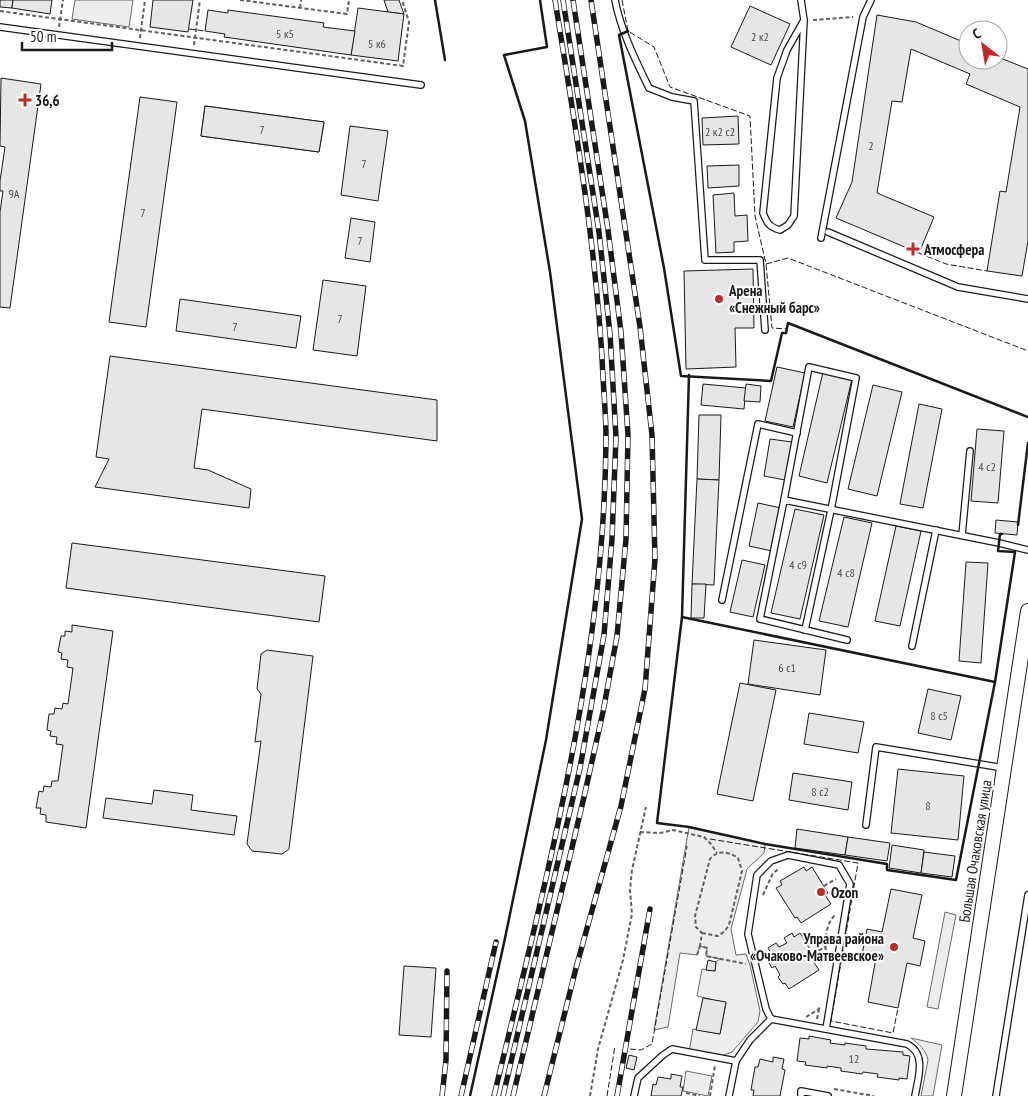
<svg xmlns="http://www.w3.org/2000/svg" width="1028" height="1096" font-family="'PT Sans Narrow',sans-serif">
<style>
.green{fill:#ededed;stroke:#6a6a6a}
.building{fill:#e6e6e6;stroke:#1a1a1a}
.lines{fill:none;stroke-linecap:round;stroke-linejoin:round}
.service-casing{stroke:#1a1a1a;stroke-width:8}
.tertiary-casing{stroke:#1a1a1a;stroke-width:16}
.path{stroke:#5f5f5f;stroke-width:2;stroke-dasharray:4 2.5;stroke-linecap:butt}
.service{stroke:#fff;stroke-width:5.5}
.tertiary{stroke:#fff;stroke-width:14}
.rail-casing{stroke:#1a1a1a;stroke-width:5.5}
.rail{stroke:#fff;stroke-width:4;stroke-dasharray:11;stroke-linecap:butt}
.fence{stroke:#1a1a1a;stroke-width:1;stroke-dasharray:6 2.5;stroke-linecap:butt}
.wall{stroke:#1a1a1a;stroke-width:2.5}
.poi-dot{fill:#c62828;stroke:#fff;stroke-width:2}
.labels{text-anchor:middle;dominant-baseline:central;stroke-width:4;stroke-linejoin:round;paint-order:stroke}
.number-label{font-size:12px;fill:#4d4d4d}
.poi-label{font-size:15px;font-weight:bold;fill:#1a1a1a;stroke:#fff;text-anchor:start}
.street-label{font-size:15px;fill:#1a1a1a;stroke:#fff}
</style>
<rect width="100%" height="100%" fill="#fff"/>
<!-- green -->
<g class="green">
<polygon points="75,0 133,0 129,27 72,19"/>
<polygon points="689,827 765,844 764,853 747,869 731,929 736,955 746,954 750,965 760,1011 758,1022 732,1052 721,1056 689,1052 693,1029 720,1034 726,1003 697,996 702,969 715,971 716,962 720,959 706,956 707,948 700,946 697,955 680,953 668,1027 654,1030"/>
<polygon points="945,912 956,915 938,1009 927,1007"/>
<path d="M911,1038l31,7 -9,51h-12l7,-36c-2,-10 -9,-16 -17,-22z"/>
<polygon points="686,1071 712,1076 708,1096 683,1091"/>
</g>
<!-- building -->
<g class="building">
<polygon points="0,0 13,0 12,8 0,7"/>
<polygon points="13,0 52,0 50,14 12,8"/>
<polygon points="153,0 193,0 188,32 150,27"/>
<polygon points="384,0 399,0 404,14 388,12"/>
<polygon points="750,6 790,24 771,65 731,47"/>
<polygon points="358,8 404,14 398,61 351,55"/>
<polygon points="208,10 228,13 228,10 324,23 323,27 355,31 351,55 224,37 225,34 205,31"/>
<polygon points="877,15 916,22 968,44 968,60 998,60 998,57 1028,69 1028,241 1022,276 987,271 1000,191 1006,192 1020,107 966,84 970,74 911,49 902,102 892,101 877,193 934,217 919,253 836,218 852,182"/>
<polygon points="1,78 41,84 10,308 0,307 0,212 3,191 0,191 0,181 5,147 0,146"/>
<polygon points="140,97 177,102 146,327 109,322"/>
<polygon points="205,106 324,122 319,152 201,136"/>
<polygon points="205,106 324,122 319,152 201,136"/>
<polygon points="738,116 739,144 703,145 702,118"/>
<polygon points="350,126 388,131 378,201 341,195"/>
<polygon points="739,165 739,186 708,188 707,166"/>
<polygon points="734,193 735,216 747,215 748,241 734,242 734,252 716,253 713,195"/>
<polygon points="351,218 375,222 370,262 345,258"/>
<polygon points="753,269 754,328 735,328 736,367 686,369 684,271"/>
<polygon points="323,280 366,286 357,356 313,350"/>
<polygon points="180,299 301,316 296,348 176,331"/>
<polygon points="110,356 437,400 437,441 202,409 194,468 208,470 251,489 249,508 95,487 109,459 96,457"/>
<polygon points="777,367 805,373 793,427 765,421"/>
<polygon points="823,372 852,379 827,483 799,476"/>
<polygon points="703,384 746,388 744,409 701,405"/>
<polygon points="746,384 761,386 760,402 744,401"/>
<polygon points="873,385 902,392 877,496 848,489"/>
<polygon points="919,404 942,409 923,508 900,504"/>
<polygon points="699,415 721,415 719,480 697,479"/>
<polygon points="977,429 1004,431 998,503 971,501"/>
<polygon points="770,439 792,442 785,480 764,476"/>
<polygon points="697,479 719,480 714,585 692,584"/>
<polygon points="758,503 781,508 772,551 749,546"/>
<polygon points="795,509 824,515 800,619 771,613"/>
<polygon points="844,517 872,523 848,627 819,621"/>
<polygon points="996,520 1018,522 1017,535 995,533"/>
<polygon points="896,526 921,531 900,626 875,621"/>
<polygon points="72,543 325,576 319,622 66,588"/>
<polygon points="742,560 765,565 753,617 730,612"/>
<polygon points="966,562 988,563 981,663 959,661"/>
<polygon points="692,584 706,584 704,618 691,618"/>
<polygon points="72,625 113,631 86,828 46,822 46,815 40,814 41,808 36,808 39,791 43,792 44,786 51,787 52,781 58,781 63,745 56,744 57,737 50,736 51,731 47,730 49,714 54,714 55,708 62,709 63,703 68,704 73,668 67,667 68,660 61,659 62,653 58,652 61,636 65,636 65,631 72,632"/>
<polygon points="754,640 826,650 820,695 748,684"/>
<polygon points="267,650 313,656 289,849 282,854 252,851 247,844 261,741 255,742 261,694 257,689 261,654"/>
<polygon points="740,683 776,690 753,801 717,794"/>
<polygon points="928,689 961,696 951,740 918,733"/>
<polygon points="809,713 864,722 858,753 804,744"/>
<polygon points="898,769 964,776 958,840 891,833"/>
<polygon points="793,773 852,782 848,810 789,800"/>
<polygon points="154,790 193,795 191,810 237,816 234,835 103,818 106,798 152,804"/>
<polygon points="797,829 848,837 845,855 795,848"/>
<polygon points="848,837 890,843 887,861 845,855"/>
<polygon points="892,845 924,850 921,873 889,868"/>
<polygon points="924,852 955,856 952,877 921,873"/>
<polygon points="804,867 806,871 812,867 828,893 825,895 831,904 801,923 797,917 795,918 776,888 782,885 780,881"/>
<polygon points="891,889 922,895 913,938 925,941 920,966 907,963 898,1008 868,1002 876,958 862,955 867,929 882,932"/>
<polygon points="792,933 794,937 800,933 816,959 813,961 819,970 789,989 785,983 783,984 778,977 780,975 775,966 772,968 764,954 770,951 768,948 776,943 779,947 787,943 784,938"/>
<polygon points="708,960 716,962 715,971 706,970"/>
<polygon points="404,966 436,968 431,1037 399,1035"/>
<polygon points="703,998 726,1002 720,1034 696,1030"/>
<polygon points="809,1036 831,1040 830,1043 845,1045 845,1043 866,1046 866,1049 903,1052 903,1055 910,1056 907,1079 899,1078 899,1080 877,1077 878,1074 863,1072 862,1074 841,1071 841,1068 827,1066 827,1068 805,1065 806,1062 797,1061 800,1038 809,1039"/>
<polygon points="629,1055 637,1057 634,1070 626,1068"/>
<polygon points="773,1057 784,1059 782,1069 785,1070 780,1096 753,1096 754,1090 751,1090 755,1067 758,1067 760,1059 773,1062"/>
<polygon points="671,1074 682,1076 680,1087 683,1087 681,1096 651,1096 653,1084 656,1085 658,1077 671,1079"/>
</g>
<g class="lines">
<!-- service casing -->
<g class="service-casing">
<g id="service">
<path d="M615,0c6,31 20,59 34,88l23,9 22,4 11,159h55l5,70"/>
<path d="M801,0l3,20 -10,196 -6,9 -8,5c-11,-3 -13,-7 -17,-17l14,-135 10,-28 17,-30"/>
<polyline points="0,27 421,85"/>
<polyline points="828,232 958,287 1028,299"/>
<polyline points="821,238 863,17 871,0"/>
<polyline points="784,500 809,367 856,378 831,510 805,630"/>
<polyline points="962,535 970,451"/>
<polyline points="722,600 758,424 797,433"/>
<polyline points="847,640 760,619 784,500 999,543 1028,550"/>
<polyline points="912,646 936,530"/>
<polyline points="866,825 876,747 1004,768"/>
<polyline points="771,1019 766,1009 748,934 757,875 771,861 788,855 839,865 850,884 826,1029"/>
<polyline points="634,1096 638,1078 663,1055 672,1049 736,1061"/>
<path d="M729,1096l7,-35 14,-21 21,-21 136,25c20,10 11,34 8,52"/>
<polyline points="801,1096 801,1091 828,1096"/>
<polyline points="996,1096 1028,895"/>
</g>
</g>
<!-- tertiary casing -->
<g class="tertiary-casing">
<polyline id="tertiary" points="954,1096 1028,611"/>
</g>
<!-- path -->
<g class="path">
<polyline points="240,0 347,14 349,0"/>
<polyline points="300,8 301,0"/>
<polyline points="0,11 403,66 409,22 402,0"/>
<polyline points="813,20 853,17"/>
<polyline points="59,27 63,0"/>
<polyline points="140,38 145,0"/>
<polyline points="194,45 200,0"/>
<polyline points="640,832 660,833 673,830 704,837 711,844 717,853"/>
<polyline points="824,886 836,879"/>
<polyline points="763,895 773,873 780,868"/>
<path d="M702,933l16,3 7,-5 4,-6 13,-54 -4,-13c-9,-6 -20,-9 -28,1l-15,57 1,11 6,6 -2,13 7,2 -1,8 40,8"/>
<polyline points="813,954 825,947"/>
<polyline points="697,955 700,946"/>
<path d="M827,963c-2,-16 -4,-37 9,-49"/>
<polyline points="806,1017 819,1009 820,1006"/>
<polyline points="817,1019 819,1009"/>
<polyline points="834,1089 874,1096"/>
<polyline points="686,1093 700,1096"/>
<polyline points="590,1096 598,1049 623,960 632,914 630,890 632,870 646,807"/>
<polyline points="710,1096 715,1065"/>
</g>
<!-- service -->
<use href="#service" class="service"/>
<!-- tertiary -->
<use href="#tertiary" class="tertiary"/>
<!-- rail casing -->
<g class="rail-casing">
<g id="rail">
<polyline points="442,1096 446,1060 447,971"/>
<polyline points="461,1096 496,942"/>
<path d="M494,1096c52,-217 111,-434 112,-659 0,-20 -2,-41 -3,-61 -6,-126 -28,-251 -48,-376"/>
<polyline points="503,1096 580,768 604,635 612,539 616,437 610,334 599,232 563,0"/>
<polyline points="513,1096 584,797 603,712 617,636 626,539 628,435 621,332 608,230 573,0"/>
<polyline points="544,1096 576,968 621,806 645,689 655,559 652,435 640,327 591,0"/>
<polyline points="617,1096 650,909"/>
</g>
</g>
<!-- rail -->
<use href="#rail" class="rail"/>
<!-- fence -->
<g class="fence">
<polyline points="622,0 628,31 654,47 670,87 750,116 755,216 766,264 772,328 787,329"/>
<polyline points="189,29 205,31"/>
<polyline points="919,253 946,264 987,271"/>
<polyline points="766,264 788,258 1028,351"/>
<polyline points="710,839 858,863 831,1021 893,1033 898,1008"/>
<polyline points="630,1049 641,1050 652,1044 687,846"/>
<polyline points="607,1096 615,1046"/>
</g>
<!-- wall -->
<g class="wall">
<polyline points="435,0 445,60"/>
<polyline points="628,31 619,35 664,268 681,376 771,381 782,333 786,333 788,323 1028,417"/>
<polyline points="689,375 682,617 657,823 689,827 765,844 887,864 887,870 956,880 995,682 1015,552 998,551 1000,534 1002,534"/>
<polyline points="1018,525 1028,443"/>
<polyline points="682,617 995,682"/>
<polyline points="470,1096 504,943 546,740 582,519 550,272 525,121 504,55 547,47 540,0"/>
</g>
</g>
<!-- markers -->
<g class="poi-dot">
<path d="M22.5 92.5h5v5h5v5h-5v5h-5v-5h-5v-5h5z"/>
<path d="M910.5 241.5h5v5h5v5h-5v5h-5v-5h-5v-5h5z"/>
<circle cx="719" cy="299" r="5"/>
<circle cx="821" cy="892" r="5"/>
<circle cx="894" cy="947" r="5"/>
</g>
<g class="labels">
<!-- number labels -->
<g class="number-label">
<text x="285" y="33">5 к5</text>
<text x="760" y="36">2 к2</text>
<text x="377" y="43">5 к6</text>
<text x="262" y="129">7</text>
<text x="720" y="131">2 к2 с2</text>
<text x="871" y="145">2</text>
<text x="364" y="163">7</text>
<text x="14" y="193">9А</text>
<text x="143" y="212">7</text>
<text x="360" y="240">7</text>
<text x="340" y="318">7</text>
<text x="235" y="326">7</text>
<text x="987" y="466">4 с2</text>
<text x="798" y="564">4 с9</text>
<text x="846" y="572">4 с8</text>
<text x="787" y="667">6 с1</text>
<text x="939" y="715">8 с5</text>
<text x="820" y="791">8 с2</text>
<text x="928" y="805">8</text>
<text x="854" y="1058">12</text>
</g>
<!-- poi labels -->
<g class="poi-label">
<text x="35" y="100">36,6</text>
<text x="924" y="249">Атмосфера</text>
<text x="729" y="290">Арена<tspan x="729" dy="17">«Снежный барс»</tspan></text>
<text x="831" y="892">Ozon</text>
<text x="884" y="938" text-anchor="end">Управа района<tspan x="884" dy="17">«Очаково-Матвеевское»</tspan></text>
</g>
<!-- street labels -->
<g class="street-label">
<text transform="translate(975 851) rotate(-81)">Большая Очаковская улица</text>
</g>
</g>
<!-- north arrow -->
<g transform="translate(983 45) rotate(329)"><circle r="24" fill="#ffffff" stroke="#a3a3a3"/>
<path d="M0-4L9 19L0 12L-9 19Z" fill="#c62828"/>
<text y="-8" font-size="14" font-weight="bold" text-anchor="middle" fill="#1a1a1a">С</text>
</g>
<!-- scale -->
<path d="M22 42v8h90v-8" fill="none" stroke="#1a1a1a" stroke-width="2.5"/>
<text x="30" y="42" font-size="15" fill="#1a1a1a" stroke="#ffffff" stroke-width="4" paint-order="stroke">50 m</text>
</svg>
